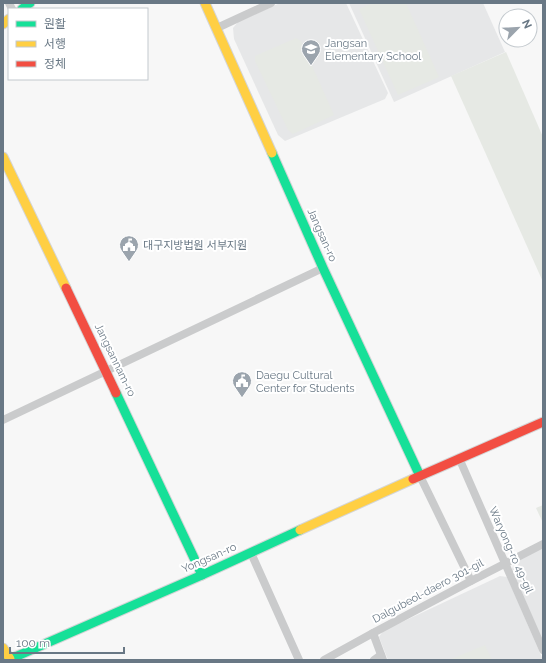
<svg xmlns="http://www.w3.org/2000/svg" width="546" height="663" font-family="Raleway,'Noto Sans KR',sans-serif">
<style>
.built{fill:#e6e7e8}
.green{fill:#e6e9e4}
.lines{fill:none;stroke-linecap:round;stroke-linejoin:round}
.fast-casing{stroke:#d4d5d6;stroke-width:11}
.slow-casing{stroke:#d4d5d6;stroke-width:11}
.jam-casing{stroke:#d4d5d6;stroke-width:11}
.street{stroke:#cacbcc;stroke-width:8}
.fast{stroke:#16e098;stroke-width:9}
.slow{stroke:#ffcf43;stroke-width:9}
.jam{stroke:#f24e42;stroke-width:9}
.labels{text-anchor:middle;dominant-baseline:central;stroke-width:4;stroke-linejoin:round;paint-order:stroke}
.poi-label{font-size:11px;fill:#697885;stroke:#fff;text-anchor:start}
.street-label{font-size:11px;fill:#697885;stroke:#fff}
</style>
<rect width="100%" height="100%" fill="#f7f7f7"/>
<!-- built -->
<g class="built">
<polygon points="280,3 346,3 388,93 385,99 285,141 278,135 234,39 233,28 238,22"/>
<polygon points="349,3 483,3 505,52 394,102"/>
<polygon points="543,547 543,642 512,569 515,561"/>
<polygon points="500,576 507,577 543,660 388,660 379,637 383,631"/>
</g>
<!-- green -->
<g class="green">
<polygon points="373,3 406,3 439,77 398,95 359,9"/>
<polygon points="296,38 301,41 334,115 293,134 288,130 255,61 255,56"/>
<polygon points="506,52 543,137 543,282 451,76"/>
<polygon points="543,505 543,523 536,508"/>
<polygon points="485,645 492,660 449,660"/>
</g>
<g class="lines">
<!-- fast casing -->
<g class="fast-casing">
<g id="fast">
<polyline points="22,9 30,3"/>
<polyline points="272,153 323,268 420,476"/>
<polyline points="116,393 202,575"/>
<polyline points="8,660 202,575 300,530"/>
</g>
</g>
<!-- slow casing -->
<g class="slow-casing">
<g id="slow">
<polyline points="205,3 272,153"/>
<polyline points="3,24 9,19"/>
<polyline points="3,157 66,288"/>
<polyline points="300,530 413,479"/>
<polyline points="3,648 10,659"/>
</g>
</g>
<!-- jam casing -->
<g class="jam-casing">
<g id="jam">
<polyline points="66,288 116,393"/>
<polyline points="413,479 543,422"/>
</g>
</g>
<!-- street -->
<g class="street">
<polyline points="9,3 12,9"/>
<polyline points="217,28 271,3"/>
<polyline points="3,420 323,268"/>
<polyline points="459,458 543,650"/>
<polyline points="420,476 471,581"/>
<polyline points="251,553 299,660"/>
<polyline points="373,633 383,660"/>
<polyline points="324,660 373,633 471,581 543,544"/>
<polyline points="374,660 381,655"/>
</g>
<!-- fast -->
<use href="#fast" class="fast"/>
<!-- slow -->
<use href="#slow" class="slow"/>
<!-- jam -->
<use href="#jam" class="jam"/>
</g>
<!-- icons -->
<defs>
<g id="school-pin" transform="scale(1)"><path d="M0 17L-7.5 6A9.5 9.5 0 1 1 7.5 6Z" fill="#9ba4ad" stroke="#fff"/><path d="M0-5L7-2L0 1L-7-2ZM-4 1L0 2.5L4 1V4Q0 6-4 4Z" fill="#fff"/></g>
<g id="civic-pin" transform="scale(1)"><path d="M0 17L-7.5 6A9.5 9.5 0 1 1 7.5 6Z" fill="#9ba4ad" stroke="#fff"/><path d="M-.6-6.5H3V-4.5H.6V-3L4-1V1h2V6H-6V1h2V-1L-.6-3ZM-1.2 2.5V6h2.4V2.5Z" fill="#fff"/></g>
</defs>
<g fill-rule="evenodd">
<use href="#school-pin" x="311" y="49"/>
<use href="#civic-pin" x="129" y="245"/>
<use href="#civic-pin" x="242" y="381"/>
</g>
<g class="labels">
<!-- poi labels -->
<g class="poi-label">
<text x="325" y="43">Jangsan<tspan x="325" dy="13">Elementary School</tspan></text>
<text x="143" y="245">대구지방법원 서부지원</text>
<text x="256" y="375">Daegu Cultural<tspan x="256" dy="13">Center for Students</tspan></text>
</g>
<!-- street labels -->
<g class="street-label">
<text transform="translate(322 235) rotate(66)">Jangsan-ro</text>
<text transform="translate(115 360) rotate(64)">Jangsannam-ro</text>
<text transform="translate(511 550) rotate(66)">Waryong-ro 49-gil</text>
<text transform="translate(209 558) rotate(-24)">Yongsan-ro</text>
<text transform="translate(428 591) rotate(-28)">Dalgubeol-daero 301-gil</text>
</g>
</g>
<!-- border -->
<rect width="546" height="663" fill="none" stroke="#697885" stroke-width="8"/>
<!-- legend -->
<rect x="8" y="8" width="140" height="72" fill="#ffffff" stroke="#c3c9ce"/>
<rect x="16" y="21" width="20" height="6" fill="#16e098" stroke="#c3c9ce"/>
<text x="44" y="28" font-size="12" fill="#697885">원활</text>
<rect x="16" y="41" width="20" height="6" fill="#ffcf43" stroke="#c3c9ce"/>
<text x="44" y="48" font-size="12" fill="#697885">서행</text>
<rect x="16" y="61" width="20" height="6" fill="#f24e42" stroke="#c3c9ce"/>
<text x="44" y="68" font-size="12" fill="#697885">정체</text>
<!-- north arrow -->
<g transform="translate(518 28) rotate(66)"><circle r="19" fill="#ffffff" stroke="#c3c9ce"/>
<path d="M0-3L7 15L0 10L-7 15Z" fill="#9ba4ad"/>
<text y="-6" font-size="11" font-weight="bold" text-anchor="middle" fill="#697885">N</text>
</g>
<!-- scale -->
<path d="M10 647v6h114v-6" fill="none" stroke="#697885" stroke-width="2"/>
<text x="16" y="647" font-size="12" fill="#697885" stroke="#ffffff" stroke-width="3" paint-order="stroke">100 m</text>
</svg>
